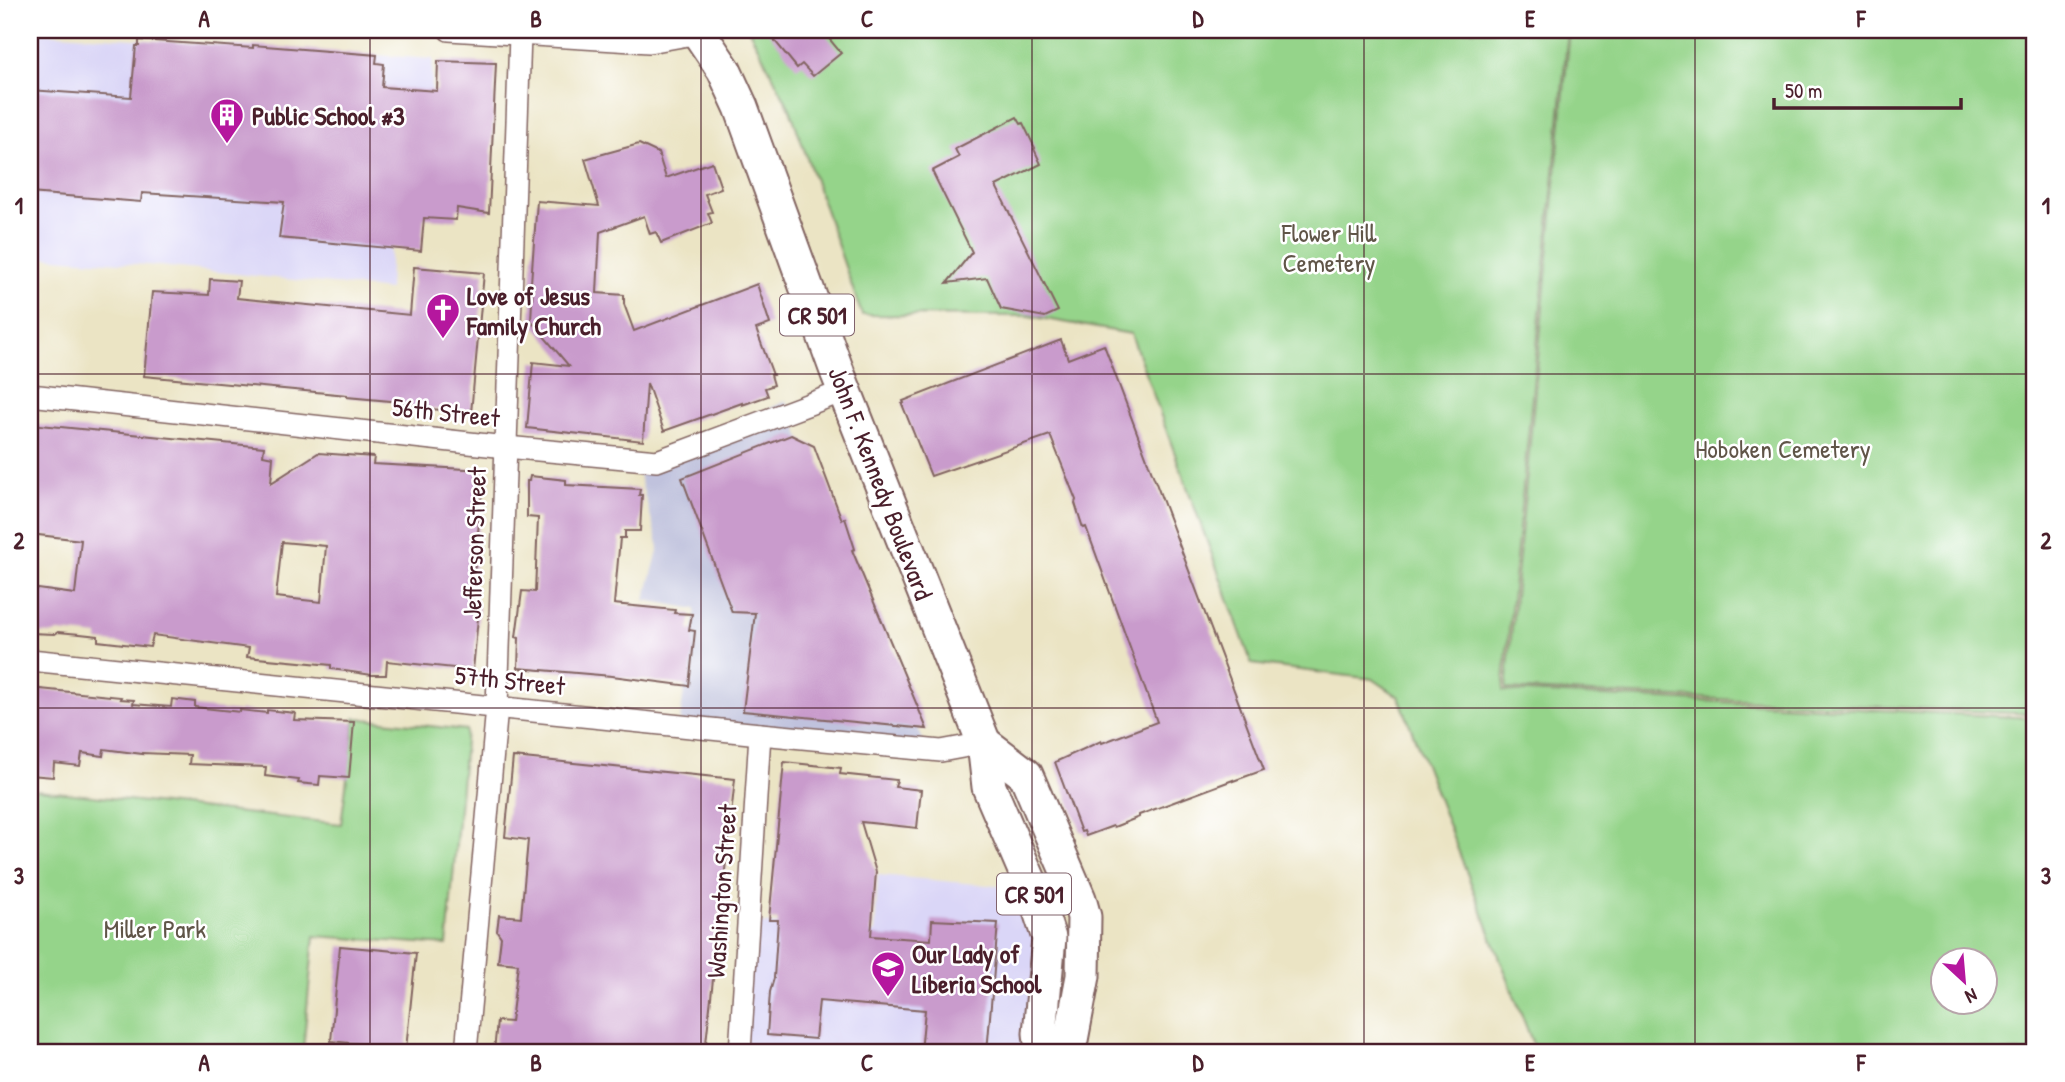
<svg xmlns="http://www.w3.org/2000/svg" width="2065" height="1082" font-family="'Patrick Hand',sans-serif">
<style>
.built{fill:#dad6f7}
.industrial{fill:#c0c2dd}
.green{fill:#95d48a;stroke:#707a5a;stroke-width:2;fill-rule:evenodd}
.building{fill:#c99bcc;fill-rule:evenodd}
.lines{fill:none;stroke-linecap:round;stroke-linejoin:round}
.street-casing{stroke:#826461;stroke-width:24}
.primary-casing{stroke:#826461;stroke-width:37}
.street{stroke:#fff;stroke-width:21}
.primary{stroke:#fff;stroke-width:33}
.grid{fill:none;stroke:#4a1f2b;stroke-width:2;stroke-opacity:0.55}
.labels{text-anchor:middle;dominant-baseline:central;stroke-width:5;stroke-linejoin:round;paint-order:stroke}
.shield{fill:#fff;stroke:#80626b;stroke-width:2}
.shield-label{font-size:24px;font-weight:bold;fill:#4a1f2b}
.poi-label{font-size:26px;font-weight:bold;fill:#4a1f2b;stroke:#fff;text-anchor:start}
.park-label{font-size:26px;fill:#605548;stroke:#fff}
.street-label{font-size:26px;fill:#4a1f2b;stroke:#fff}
.neatline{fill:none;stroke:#4a1f2b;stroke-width:2.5}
.grid-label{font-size:23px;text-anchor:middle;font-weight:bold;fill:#4a1f2b}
</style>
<rect width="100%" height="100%" fill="#fff"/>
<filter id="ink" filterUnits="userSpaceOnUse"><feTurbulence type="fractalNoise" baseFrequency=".0143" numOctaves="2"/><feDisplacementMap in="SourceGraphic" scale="14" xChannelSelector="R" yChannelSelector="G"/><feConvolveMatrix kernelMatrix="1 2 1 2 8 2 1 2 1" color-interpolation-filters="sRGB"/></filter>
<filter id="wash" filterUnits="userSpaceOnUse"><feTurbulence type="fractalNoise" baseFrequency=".00686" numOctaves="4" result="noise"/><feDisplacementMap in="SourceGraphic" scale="28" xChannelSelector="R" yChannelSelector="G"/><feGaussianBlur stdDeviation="1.57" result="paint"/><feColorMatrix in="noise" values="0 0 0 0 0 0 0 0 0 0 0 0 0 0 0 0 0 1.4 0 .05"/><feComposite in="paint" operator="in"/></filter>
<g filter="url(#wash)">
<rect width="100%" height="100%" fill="#ebe4c4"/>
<!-- built -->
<g class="built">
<polygon points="30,32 433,59 428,167 394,164 389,290 160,266 30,256"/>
<polygon points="878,875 1019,888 1038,943 1030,1052 740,1052 747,922 875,933"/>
</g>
<!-- industrial -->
<polygon class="industrial" points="786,401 927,750 679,726 696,609 645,600 659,547 637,468"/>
<!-- green -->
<g class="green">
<path d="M749,30h819l-65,661 532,27v334h-499l-137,-355 -26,-18 -121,-15 -121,-330 -102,-18 -167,-1 -72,-206zM1942,960h42v42h-42z"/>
<polygon points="1570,30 2035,30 2035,714 1506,689"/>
<polygon points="355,718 466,730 447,945 314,936 303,1050 269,1046 268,1052 30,1052 30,789 341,824"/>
</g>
<g id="blocks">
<!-- building -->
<g class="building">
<polygon points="766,30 822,30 841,53 813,76 802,64 797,68"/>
<polygon points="139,40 253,48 253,45 377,55 376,63 384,64 382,87 437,91 438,61 496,63 489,213 457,208 456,220 424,218 421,251 279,238 284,202 142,193 141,202 30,193 30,90 131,97 136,46 139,46"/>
<polygon points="1017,117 1021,124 1023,123 1035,148 1034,149 1041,164 996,186 1058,311 1045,317 1001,309 987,278 947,283 972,252 932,171 959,157 955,149"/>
<polygon points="639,144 658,153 666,178 712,162 721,188 705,194 712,212 708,213 712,223 661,243 656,232 650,234 644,216 600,232 597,293 624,295 624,304 634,331 757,284 770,324 756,329 773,375 771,375 774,385 765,388 768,396 742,405 742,403 664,431 647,383 643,441 527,428 533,362 569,366 531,321 533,283 531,283 537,201 599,206 585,159"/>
<polygon points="414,267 484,273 471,413 401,406 401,402 347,397 347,395 144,376 152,292 209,295 210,279 239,281 237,298 410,315"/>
<polygon points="1061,340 1068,359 1104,345 1264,770 1233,781 1233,780 1139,815 1139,817 1114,827 1113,826 1086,836 1084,831 1081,832 1055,762 1101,741 1102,743 1157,722 1086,527 1083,528 1075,503 1076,500 1050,435 931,476 902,404 904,403 903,401"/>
<path d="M30,424l234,23 -1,8 10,2 -2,26 47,-30 56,4 -1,7 111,6 -13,136 8,1 -6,63 -86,-9 -1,14h-14l-41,-6v-4l-84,-8 2,-9 -96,-13 -3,12 -52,-6v-5l-18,-2 -22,-2 -3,2 -25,-1v-45l45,6 6,-54 -51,-6zM282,542l44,4 -5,56 -45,-5z"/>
<polygon points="791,435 814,446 842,520 845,518 855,549 852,550 927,729 743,711 755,613 732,612 682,478"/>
<polygon points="530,476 566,480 566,485 640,489 639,495 642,495 640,531 625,531 625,538 620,538 614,604 675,610 674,613 692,614 689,630 695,631 689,686 612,676 518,668 519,638 516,637 522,591 535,592 538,518 527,517 527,481 529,481"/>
<polygon points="30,688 121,697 120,699 134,700 133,704 171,707 172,699 195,702 195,707 240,712 240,710 267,713 267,710 295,713 294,720 354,722 349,778 320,776 319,785 298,783 299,780 265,776 266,767 189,764 190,755 143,753 143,754 104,749 103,756 82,753 80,766 54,763 53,777 30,775"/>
<polygon points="513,757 735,779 705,1052 494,1052 497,1021 511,1022 518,964 498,962 501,937 497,931 499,915 521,917 528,840 505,837"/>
<polygon points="784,762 841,768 840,774 897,780 895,787 921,790 917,828 861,822 876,872 871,936 931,940 932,920 998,923 987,1052 921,1052 925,1010 819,1001 815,1039 767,1035 770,992 774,978 778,920 769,920"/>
<polygon points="340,946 416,953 406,1049 331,1041"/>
</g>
</g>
</g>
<g filter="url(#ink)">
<use href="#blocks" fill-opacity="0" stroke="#826461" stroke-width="2"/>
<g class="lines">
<!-- street casing -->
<g class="street-casing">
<g id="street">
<polyline points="449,30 649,42 699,33"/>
<polyline points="30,395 506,447 657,461 844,391"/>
<polyline points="30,660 760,734 941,751 984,743"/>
<polyline points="466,1052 497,707 520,35"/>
<polyline points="740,1052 760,734"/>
</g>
</g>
<!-- primary casing -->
<g class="primary-casing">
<g id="primary">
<polyline points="697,30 724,70 741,107 838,374 984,743 989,787 1032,887 1049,938 1040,1033 1042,1052"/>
<polyline points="984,743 1026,775 1079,899 1084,917 1083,976 1071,1040 1062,1052"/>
</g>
</g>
<!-- street -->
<use href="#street" class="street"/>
<!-- primary -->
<use href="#primary" class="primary"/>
</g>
</g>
<!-- grid -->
<path class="grid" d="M370,30v1022M701,30v1022M1032,30v1022M1364,30v1022M1695,30v1022M30,374h2005M30,708h2005"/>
<!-- icons -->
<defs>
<g id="building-pin" transform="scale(1.75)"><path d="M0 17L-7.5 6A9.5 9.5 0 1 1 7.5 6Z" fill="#b5179e" stroke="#fff"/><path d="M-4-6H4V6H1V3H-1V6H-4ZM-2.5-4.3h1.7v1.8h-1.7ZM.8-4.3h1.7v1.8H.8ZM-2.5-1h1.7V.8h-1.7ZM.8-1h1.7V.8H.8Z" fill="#fff"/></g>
<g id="church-pin" transform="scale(1.75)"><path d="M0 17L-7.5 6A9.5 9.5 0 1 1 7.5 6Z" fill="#b5179e" stroke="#fff"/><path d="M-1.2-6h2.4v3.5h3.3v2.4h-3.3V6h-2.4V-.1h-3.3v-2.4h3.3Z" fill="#fff"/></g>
<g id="school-pin" transform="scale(1.75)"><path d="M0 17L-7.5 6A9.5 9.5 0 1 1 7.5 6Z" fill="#b5179e" stroke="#fff"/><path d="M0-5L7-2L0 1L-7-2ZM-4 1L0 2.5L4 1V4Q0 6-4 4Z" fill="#fff"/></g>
</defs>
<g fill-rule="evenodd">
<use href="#building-pin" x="227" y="115"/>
<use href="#church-pin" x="443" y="310"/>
<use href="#school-pin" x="888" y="968"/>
</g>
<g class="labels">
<!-- shield labels -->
<g class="shield">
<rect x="780" y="294.5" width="74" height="41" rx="5"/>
<rect x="997" y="873.5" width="74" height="41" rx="5"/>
</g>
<g class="shield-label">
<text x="817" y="315">CR 501</text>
<text x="1034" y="894">CR 501</text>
</g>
<!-- poi labels -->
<g class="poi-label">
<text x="252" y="115">Public School #3</text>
<text x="467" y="295">Love of Jesus<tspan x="467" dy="30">Family Church</tspan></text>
<text x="912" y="953">Our Lady of<tspan x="912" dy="30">Liberia School</tspan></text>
</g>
<!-- park labels -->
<g class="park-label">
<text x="1329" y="232">Flower Hill<tspan x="1329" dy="30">Cemetery</tspan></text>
<text x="1783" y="448">Hoboken Cemetery</text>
<text x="155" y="928">Miller Park</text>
</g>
<!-- street labels -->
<g class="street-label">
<text transform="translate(446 412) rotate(6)">56th Street</text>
<text transform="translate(881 483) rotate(69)">John F. Kennedy Boulevard</text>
<text transform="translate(474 543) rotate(-88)">Jefferson Street</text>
<text transform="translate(510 680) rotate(6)">57th Street</text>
<text transform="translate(721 891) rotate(-86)">Washington Street</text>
</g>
</g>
<!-- margin -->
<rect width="2065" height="1082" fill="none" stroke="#fff" stroke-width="77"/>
<!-- north arrow -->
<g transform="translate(1964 981) rotate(154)"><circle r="33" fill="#ffffff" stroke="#b7a5aa" stroke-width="2"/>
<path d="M0-5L12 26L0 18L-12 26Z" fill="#b5179e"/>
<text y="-10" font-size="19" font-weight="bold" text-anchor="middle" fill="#4a1f2b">N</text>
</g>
<!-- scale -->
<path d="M1774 98v10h187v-10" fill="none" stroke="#4a1f2b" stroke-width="3.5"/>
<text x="1785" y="98" font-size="21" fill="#4a1f2b" stroke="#ffffff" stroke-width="5" paint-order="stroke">50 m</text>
<rect x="38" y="38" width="1988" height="1006" class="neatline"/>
<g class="grid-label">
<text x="204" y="27">A</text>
<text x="536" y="27">B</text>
<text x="867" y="27">C</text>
<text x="1198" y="27">D</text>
<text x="1530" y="27">E</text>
<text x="1861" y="27">F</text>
<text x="19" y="214">1</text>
<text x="2046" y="214">1</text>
<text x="19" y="549">2</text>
<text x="2046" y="549">2</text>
<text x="19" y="884">3</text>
<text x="2046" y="884">3</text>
<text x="204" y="1071">A</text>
<text x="536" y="1071">B</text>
<text x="867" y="1071">C</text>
<text x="1198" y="1071">D</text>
<text x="1530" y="1071">E</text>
<text x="1861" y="1071">F</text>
</g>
</svg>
